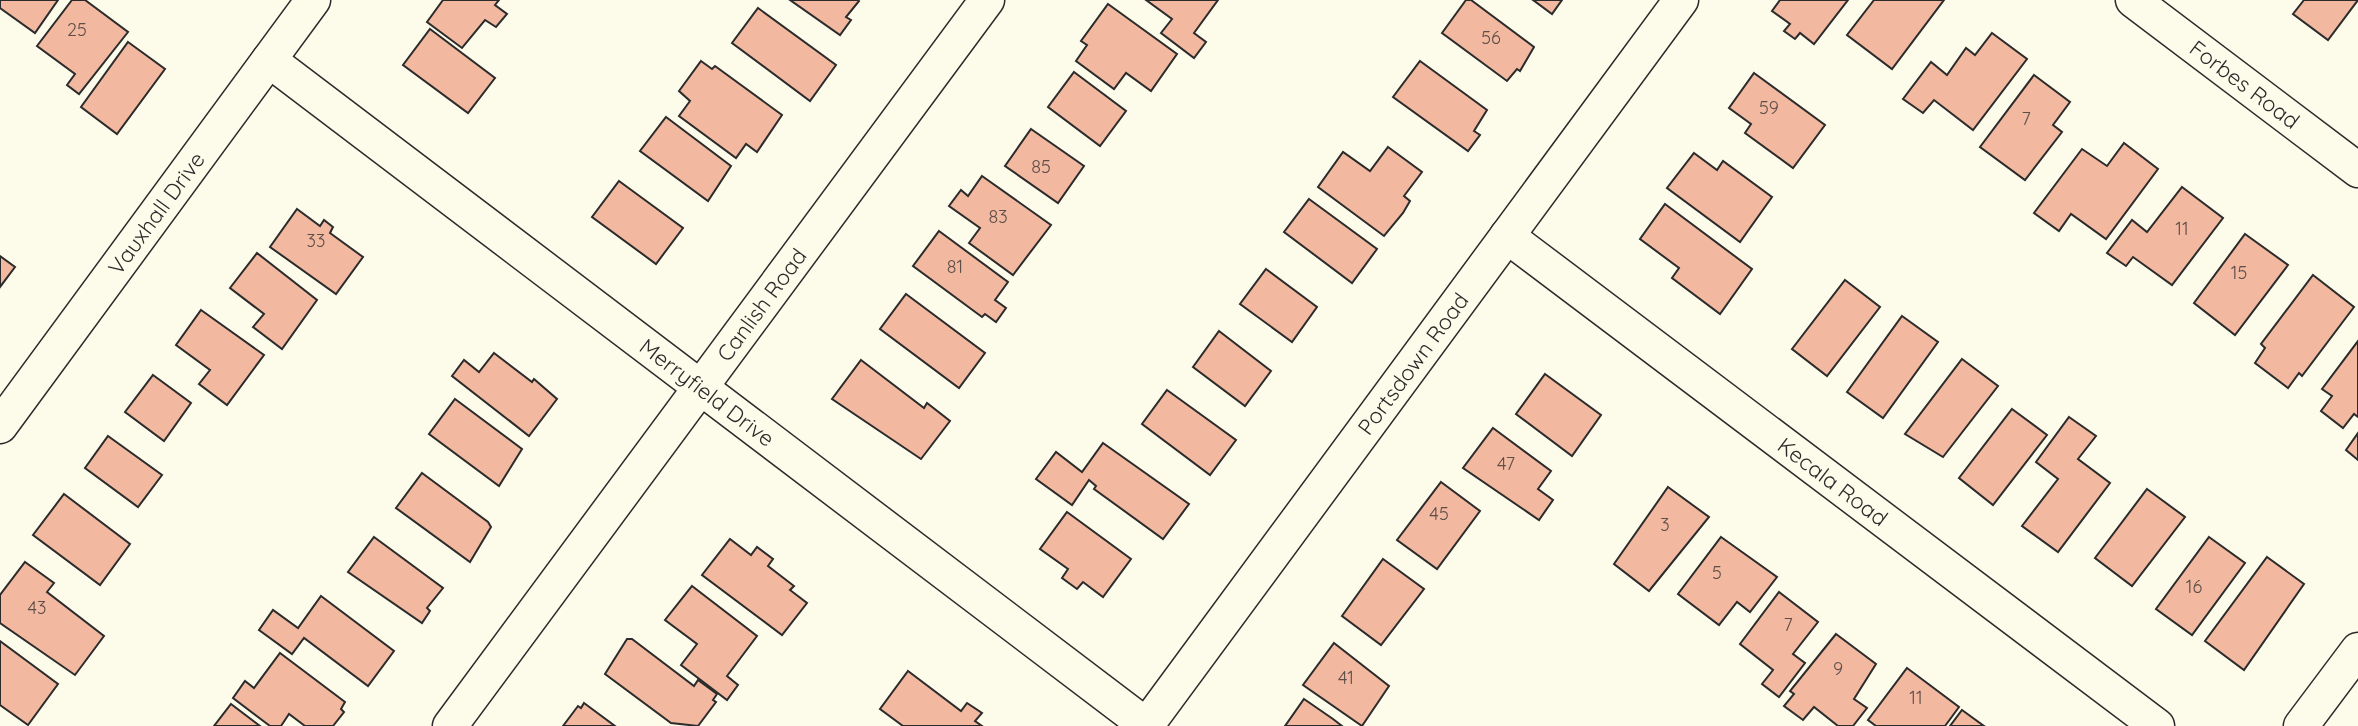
<svg xmlns="http://www.w3.org/2000/svg" width="2358" height="726" font-family="Quicksand,sans-serif">
<style>
.building{fill:#f2b8a0;stroke:#2b2b2b;stroke-width:2}
.lines{fill:none;stroke-linecap:round;stroke-linejoin:round}
.minor-casing{stroke:#2b2b2b;stroke-width:37}
.minor{stroke:#fdfbea;stroke-width:34}
.labels{text-anchor:middle;dominant-baseline:central;stroke-width:6;stroke-linejoin:round;paint-order:stroke}
.number-label{font-size:18px;fill:#5d4e48}
.street-label{font-size:22px;fill:#2b2b2b;stroke:#fdfbea}
</style>
<rect width="100%" height="100%" fill="#fdfbea"/>
<!-- building -->
<g class="building">
<polygon points="0,0 58,0 35,33 0,8"/>
<polygon points="72,0 85,0 128,32 79,94 67,85 75,74 37,46"/>
<polygon points="443,0 499,0 495,5 507,14 496,27 485,20 462,48 427,22"/>
<polygon points="790,0 858,0 859,1 846,17 851,20 840,35"/>
<polygon points="1146,0 1218,0 1194,33 1206,42 1194,58 1161,33 1172,19"/>
<polygon points="1466,0 1471,0 1534,47 1520,71 1517,69 1507,81 1442,33"/>
<polygon points="1533,0 1562,0 1552,14"/>
<polygon points="1780,0 1848,0 1814,44 1800,33 1795,39 1784,31 1790,24 1772,11"/>
<polygon points="1874,0 1944,0 1892,69 1847,35"/>
<polygon points="2304,0 2358,0 2328,40 2293,14"/>
<polygon points="1108,4 1177,54 1151,91 1126,73 1114,89 1076,61 1087,45 1081,41"/>
<polygon points="758,8 836,65 810,101 732,43"/>
<polygon points="430,29 495,78 468,113 403,65"/>
<polygon points="1992,33 2027,59 1973,130 1934,100 1923,113 1903,99 1931,62 1947,75 1966,48 1975,55"/>
<polygon points="128,42 165,69 117,134 81,107"/>
<polygon points="701,61 712,69 715,66 782,115 757,152 746,144 736,158 679,116 690,101 679,91"/>
<polygon points="1420,61 1487,110 1474,131 1480,135 1468,151 1393,97"/>
<polygon points="1074,72 1126,111 1100,146 1048,107"/>
<polygon points="1754,73 1825,125 1793,168 1745,133 1751,124 1729,108"/>
<polygon points="2034,75 2070,102 2053,125 2062,132 2025,180 1980,147"/>
<polygon points="666,117 731,166 708,201 640,151"/>
<polygon points="1031,129 1084,166 1058,203 1005,166"/>
<polygon points="2124,143 2158,169 2106,239 2071,214 2059,231 2034,213 2082,149 2107,166"/>
<polygon points="1388,147 1422,172 1404,196 1410,201 1403,213 1384,236 1318,187 1343,152 1370,171"/>
<polygon points="1694,153 1717,170 1723,161 1772,197 1740,242 1667,188"/>
<polygon points="982,176 1051,225 1013,275 969,243 980,228 949,206 961,190 968,196"/>
<polygon points="619,181 683,228 656,264 592,217"/>
<polygon points="2182,187 2223,218 2172,285 2133,257 2126,266 2107,253 2132,220 2147,232"/>
<polygon points="1309,199 1377,249 1352,283 1284,232"/>
<polygon points="1665,204 1752,269 1720,314 1672,278 1679,268 1640,239"/>
<polygon points="297,209 320,226 324,220 333,227 330,233 363,257 336,294 270,247"/>
<polygon points="939,231 1008,282 995,300 1006,308 996,322 985,314 982,317 913,266"/>
<polygon points="2245,234 2288,265 2235,335 2194,303"/>
<polygon points="257,253 317,300 282,349 253,327 264,314 230,288"/>
<polygon points="0,256 15,267 0,287"/>
<polygon points="1266,269 1317,307 1292,342 1240,304"/>
<polygon points="2313,275 2354,307 2302,376 2299,373 2288,388 2255,363 2265,348 2261,344"/>
<polygon points="1845,280 1880,307 1827,376 1792,349"/>
<polygon points="906,294 985,353 959,388 880,329"/>
<polygon points="201,310 264,355 227,405 199,384 210,370 176,345"/>
<polygon points="1902,316 1938,342 1883,418 1847,392"/>
<polygon points="1219,331 1271,371 1245,406 1193,367"/>
<polygon points="2358,341 2358,417 2354,414 2343,428 2321,411 2332,396 2322,389"/>
<polygon points="494,353 532,382 534,379 557,399 529,436 452,376 464,360 479,372"/>
<polygon points="1962,359 1998,386 1943,457 1905,434"/>
<polygon points="861,360 924,408 927,403 950,421 921,459 832,399"/>
<polygon points="1545,374 1601,415 1572,456 1516,414"/>
<polygon points="153,375 191,403 164,441 125,412"/>
<polygon points="1167,390 1236,440 1210,475 1142,424"/>
<polygon points="455,399 522,449 499,486 429,434"/>
<polygon points="2012,409 2047,435 1993,505 1959,478"/>
<polygon points="2069,417 2096,436 2078,459 2110,483 2058,552 2022,526 2058,479 2036,462"/>
<polygon points="1493,428 1551,471 1538,489 1553,500 1539,520 1463,468"/>
<polygon points="2358,433 2358,460 2346,450"/>
<polygon points="108,436 162,475 138,507 85,468"/>
<polygon points="1103,443 1189,504 1163,539 1094,489 1096,486 1089,480 1072,505 1036,479 1056,452 1082,472"/>
<polygon points="422,473 488,522 491,527 470,562 396,508"/>
<polygon points="1441,482 1480,511 1437,569 1397,540"/>
<polygon points="1668,487 1709,517 1649,591 1614,564"/>
<polygon points="2147,489 2185,517 2132,586 2095,558"/>
<polygon points="64,494 130,544 100,585 33,535"/>
<polygon points="1067,512 1131,559 1103,597 1083,582 1077,589 1062,578 1068,569 1040,549"/>
<polygon points="374,537 443,588 427,608 430,611 422,623 348,572"/>
<polygon points="1721,537 1777,577 1750,612 1737,602 1719,625 1678,594"/>
<polygon points="2209,537 2245,563 2192,635 2156,609"/>
<polygon points="730,539 751,555 757,547 773,559 768,566 794,586 790,590 807,603 782,635 702,575"/>
<polygon points="2267,557 2304,584 2244,670 2205,641"/>
<polygon points="1383,559 1424,589 1381,645 1342,616"/>
<polygon points="25,562 54,583 47,592 104,636 75,675 0,623 0,595"/>
<polygon points="692,586 757,636 727,676 738,685 727,700 681,665 697,644 665,620"/>
<polygon points="1779,592 1818,622 1793,654 1805,663 1779,697 1762,684 1773,670 1740,644"/>
<polygon points="321,596 394,651 368,686 304,638 292,654 259,630 273,610 298,628"/>
<polygon points="1836,634 1876,664 1854,699 1867,708 1853,726 1838,726 1814,707 1803,720 1784,706 1794,694 1790,691"/>
<polygon points="627,639 632,639 694,686 698,680 717,694 713,700 716,702 698,726 671,723 605,674"/>
<polygon points="0,641 58,684 28,725 0,705"/>
<polygon points="1334,643 1389,686 1362,726 1303,685"/>
<polygon points="280,653 345,702 341,709 344,712 333,726 305,726 289,714 281,726 270,726 233,698 245,681 254,688"/>
<polygon points="1907,668 1959,707 1945,726 1876,726 1868,720"/>
<polygon points="908,671 961,711 967,703 982,713 975,721 982,726 903,726 880,709"/>
<polygon points="1304,699 1333,719 1342,726 1285,726"/>
<polygon points="584,703 615,726 563,726 578,706 581,708"/>
<polygon points="231,704 260,726 214,726"/>
<polygon points="1962,710 1984,726 1950,726"/>
</g>
<g class="lines">
<!-- minor casing -->
<g class="minor-casing">
<g id="minor">
<path id="s1" d="M2133,0l225,170"/>
<path id="s2" d="M269,60l878,666"/>
<path id="s3" d="M1507,236l650,490"/>
<path id="s4" d="M0,426l313,-426"/>
<path id="s5" d="M450,726l537,-726"/>
<path id="s6" d="M1146,726l535,-726"/>
<polyline points="2301,726 2358,650"/>
</g>
</g>
<!-- minor -->
<use href="#minor" class="minor"/>
</g>
<g class="labels">
<!-- number labels -->
<g class="number-label">
<text x="77" y="29">25</text>
<text x="1491" y="37">56</text>
<text x="1769" y="107">59</text>
<text x="2026" y="118">7</text>
<text x="1041" y="166">85</text>
<text x="998" y="216">83</text>
<text x="2182" y="228">11</text>
<text x="316" y="240">33</text>
<text x="955" y="266">81</text>
<text x="2239" y="272">15</text>
<text x="1506" y="463">47</text>
<text x="1439" y="513">45</text>
<text x="1665" y="524">3</text>
<text x="1717" y="572">5</text>
<text x="2194" y="586">16</text>
<text x="37" y="607">43</text>
<text x="1788" y="624">7</text>
<text x="1838" y="668">9</text>
<text x="1346" y="677">41</text>
<text x="1916" y="697">11</text>
</g>
<!-- street labels -->
<g class="street-label">
<text stroke="none"><textPath href="#s1" startOffset="140">Forbes Road</textPath></text>
<text stroke="none"><textPath href="#s4" startOffset="264">Vauxhall Drive</textPath></text>
<text stroke="none"><textPath href="#s5" startOffset="524">Canlish Road</textPath></text>
<text stroke="none"><textPath href="#s6" startOffset="450">Portsdown Road</textPath></text>
<text stroke="none"><textPath href="#s2" startOffset="550">Merryfield Drive</textPath></text>
<text stroke="none"><textPath href="#s3" startOffset="408">Kecala Road</textPath></text>
</g>
</g>
</svg>
